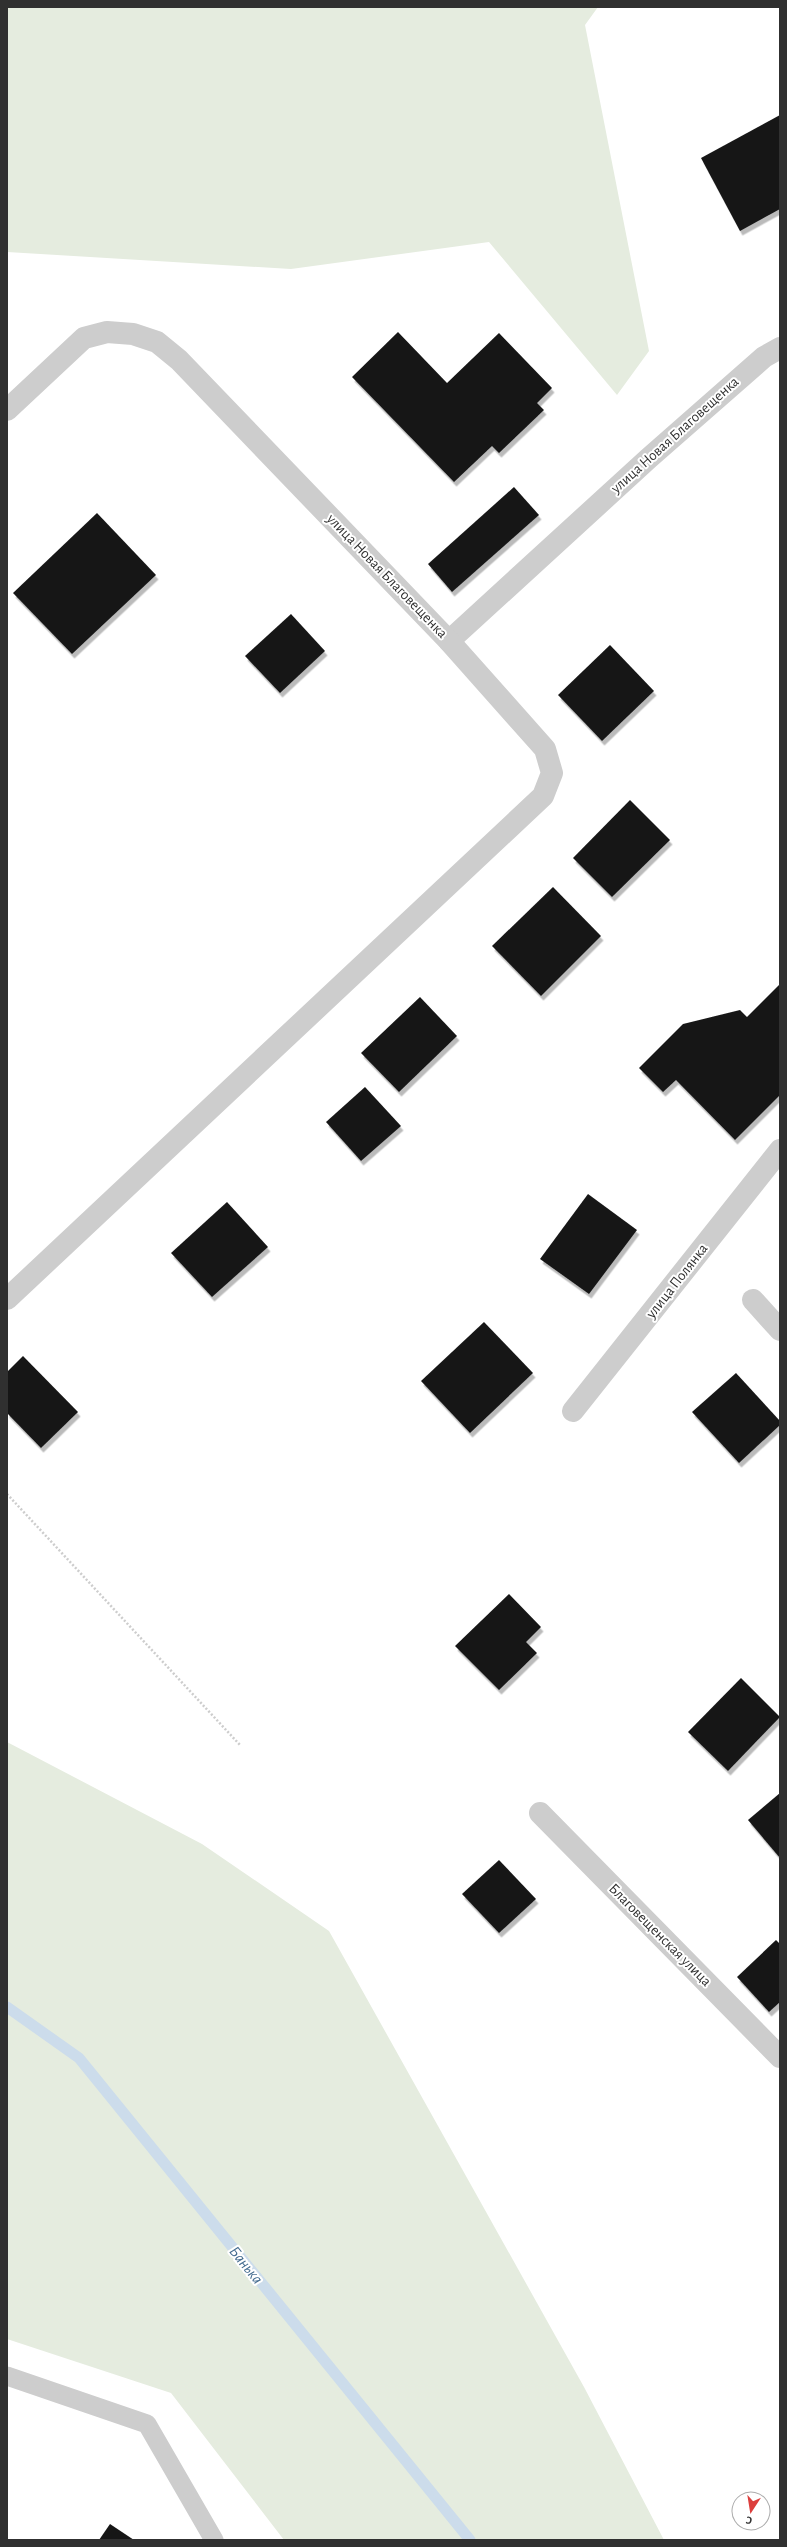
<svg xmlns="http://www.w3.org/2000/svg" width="787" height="2547" font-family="'Alegreya Sans',sans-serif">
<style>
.green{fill:#e5ecdf}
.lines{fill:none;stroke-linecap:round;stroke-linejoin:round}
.stream{stroke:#ccdceb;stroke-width:11}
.building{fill:#171717;filter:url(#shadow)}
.path{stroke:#cdcdcd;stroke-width:2.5;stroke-dasharray:2 2;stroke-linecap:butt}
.lane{stroke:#cdcdcd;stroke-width:19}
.street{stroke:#cdcdcd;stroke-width:22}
.labels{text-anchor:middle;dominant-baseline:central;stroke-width:4;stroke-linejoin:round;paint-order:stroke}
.street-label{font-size:15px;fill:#303030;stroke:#fff}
.water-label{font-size:16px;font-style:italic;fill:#426a8e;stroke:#fff}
</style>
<defs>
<filter id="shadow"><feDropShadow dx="2.5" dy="4.5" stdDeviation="0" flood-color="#0004"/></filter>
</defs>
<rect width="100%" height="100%" fill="#fff"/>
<!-- green -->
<g class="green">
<polygon points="7,7 598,7 585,25 649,351 617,395 489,242 291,269 7,252"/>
<polygon points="7,1742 202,1844 329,1931 584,2387 664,2540 284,2540 171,2393 7,2339"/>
</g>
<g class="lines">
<!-- stream -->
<polyline class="stream" points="7,2007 79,2058 470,2540"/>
</g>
<!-- building -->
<g class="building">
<polygon points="780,115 780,209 740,231 701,158"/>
<polygon points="398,332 447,383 499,333 552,388 537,403 544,410 499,453 492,446 454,482 352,377"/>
<polygon points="514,487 539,515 452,592 428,564"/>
<polygon points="97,513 156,575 72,654 13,593"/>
<polygon points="291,614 325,651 280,693 245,656"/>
<polygon points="610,645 654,691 602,741 558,695"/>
<polygon points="630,800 670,840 612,897 573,858"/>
<polygon points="553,887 601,936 541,996 492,946"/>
<polygon points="780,984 780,1095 735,1140 676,1080 663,1092 639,1068 683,1024 740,1010 747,1017"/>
<polygon points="420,997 457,1036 399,1092 361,1053"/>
<polygon points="365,1087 401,1126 361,1161 326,1122"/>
<polygon points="588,1194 637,1230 589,1294 540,1259"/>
<polygon points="227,1202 268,1247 212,1297 171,1253"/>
<polygon points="484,1322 533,1373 470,1433 421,1381"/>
<polygon points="23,1356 78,1412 41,1448 7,1413 7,1372"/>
<polygon points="736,1373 780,1421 780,1425 739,1463 692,1412"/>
<polygon points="509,1594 541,1627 526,1642 537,1653 499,1690 455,1646"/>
<polygon points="741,1678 780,1717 728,1771 688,1732"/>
<polygon points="780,1793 780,1858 748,1820"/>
<polygon points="499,1860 536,1899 499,1933 462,1894"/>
<polygon points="776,1940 780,1944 780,2002 769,2012 737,1977"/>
<polygon points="110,2524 134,2540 99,2540"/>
</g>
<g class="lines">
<!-- path -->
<polyline class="path" points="7,1494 240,1745"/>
<!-- lane -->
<polyline class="lane" points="7,2376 147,2424 214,2540"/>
<!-- street -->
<g class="street">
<polyline points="7,410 84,338 107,332 133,334 157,342 179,360 449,641 649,458 764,357 780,348"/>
<polyline points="7,1299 543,796 552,773 545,749 449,641"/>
<polyline points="753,1300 780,1330"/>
<polyline points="573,1411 780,1150"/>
<polyline points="540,1813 780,2057"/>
</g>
</g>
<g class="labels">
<!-- street labels -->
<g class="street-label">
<text transform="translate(675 435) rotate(-42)">улица Новая Благовещенка</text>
<text transform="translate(387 576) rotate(46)">улица Новая Благовещенка</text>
<text transform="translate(677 1281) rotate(-52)">улица Полянка</text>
<text transform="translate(660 1935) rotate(45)">Благовещенская улица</text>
</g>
<!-- water labels -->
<g class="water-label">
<text transform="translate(246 2265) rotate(51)">Банька</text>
</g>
</g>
<!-- border -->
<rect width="787" height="2547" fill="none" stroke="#303030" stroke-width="16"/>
<!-- north arrow -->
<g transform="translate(751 2511) rotate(192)"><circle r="19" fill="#ffffff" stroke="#acacac"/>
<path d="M0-3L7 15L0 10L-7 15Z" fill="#dc3f3d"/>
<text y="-6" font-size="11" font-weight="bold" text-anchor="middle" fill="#303030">С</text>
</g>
</svg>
